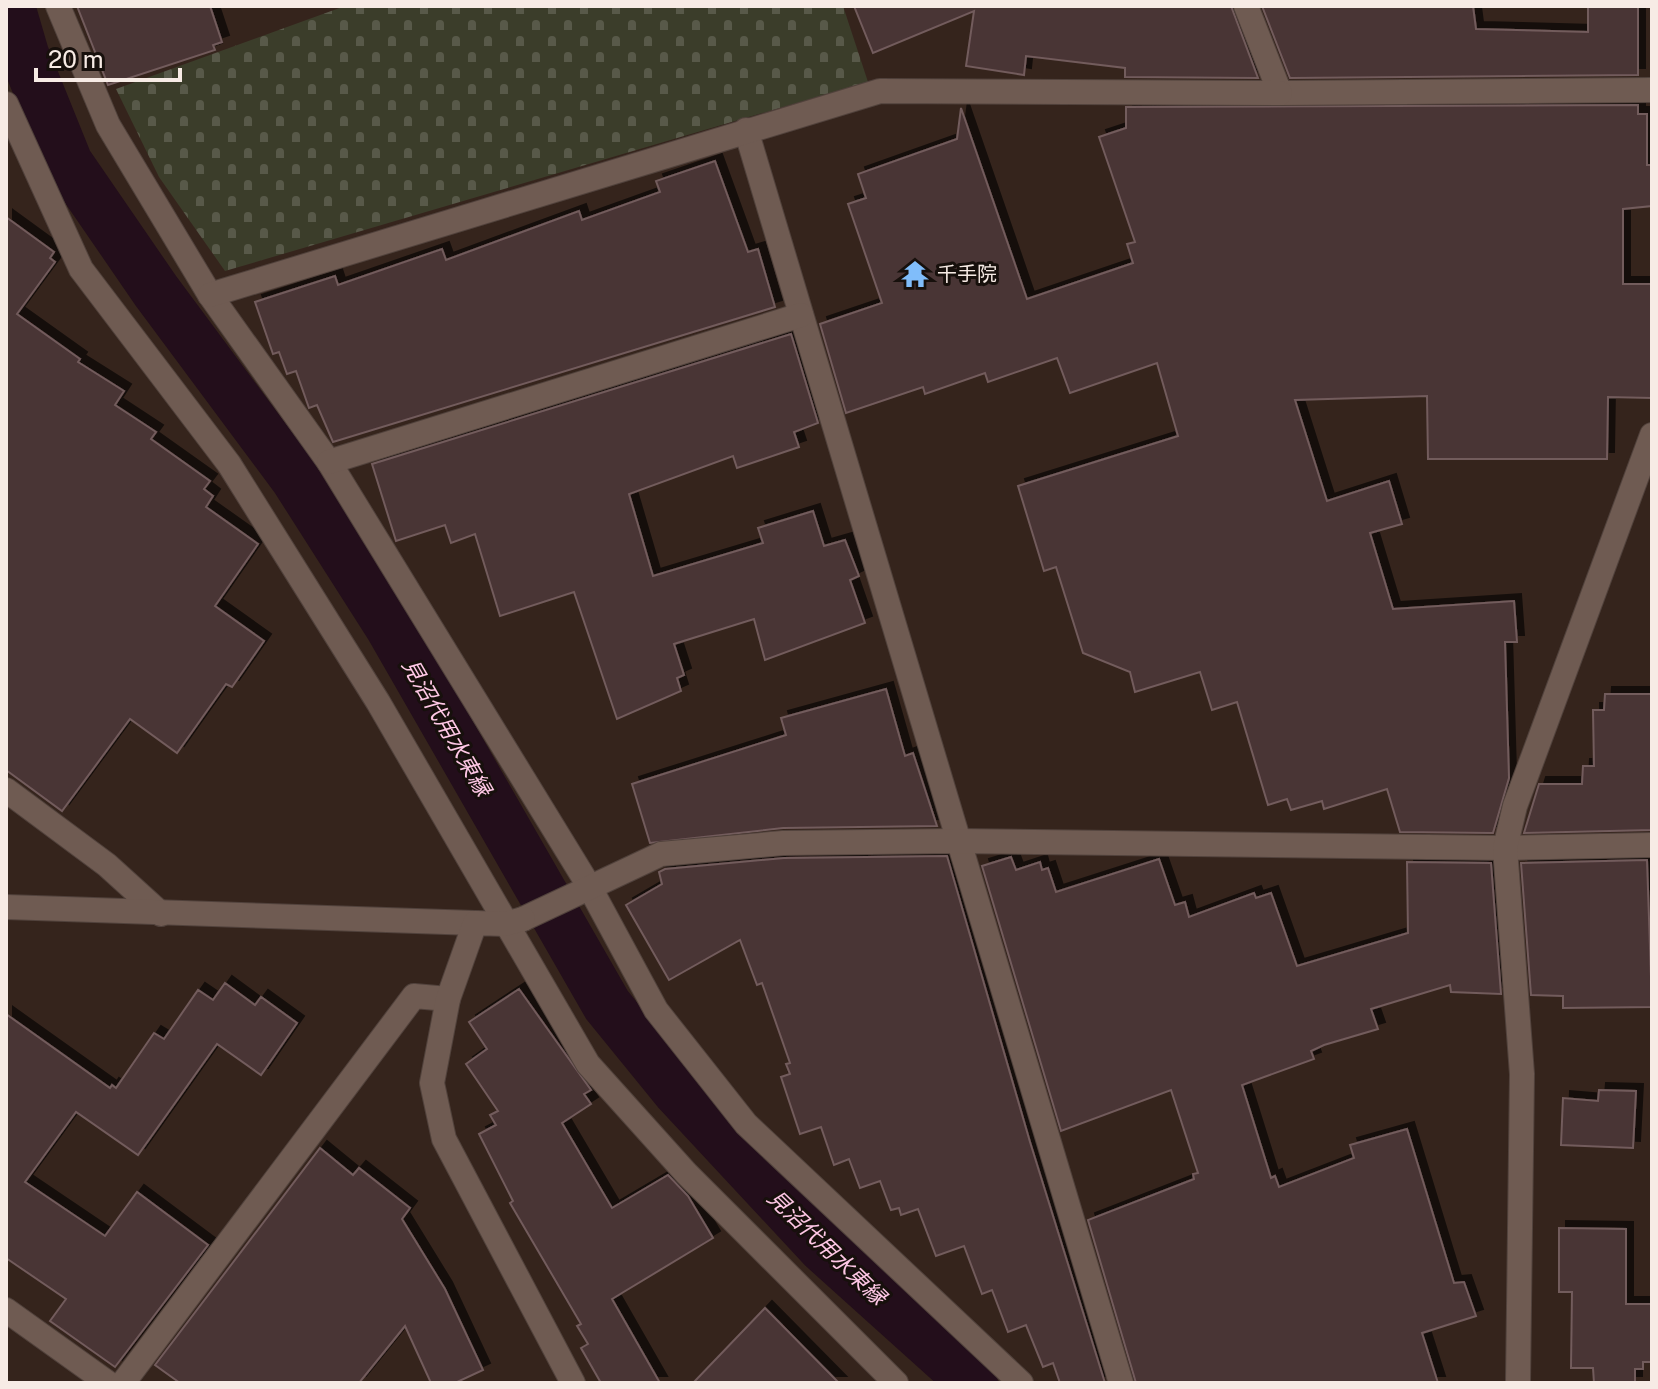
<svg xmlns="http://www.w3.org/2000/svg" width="1658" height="1389" font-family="'Public Sans','Noto Sans JP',sans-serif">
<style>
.cemetery{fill:url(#cemetery-stones)}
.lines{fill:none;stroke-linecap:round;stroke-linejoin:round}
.canal{stroke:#230e1b;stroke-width:50}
.building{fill:#493435;stroke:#725b5c;stroke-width:2;filter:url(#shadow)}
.minor-casing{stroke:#51423c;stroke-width:26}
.tertiary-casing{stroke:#51423c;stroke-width:26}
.minor{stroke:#6f5b52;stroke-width:24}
.tertiary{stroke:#6f5b52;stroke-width:24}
.labels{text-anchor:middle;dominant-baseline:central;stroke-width:6;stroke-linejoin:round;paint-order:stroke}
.poi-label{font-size:20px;fill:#f7ebe5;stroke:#17100c;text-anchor:start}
.water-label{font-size:22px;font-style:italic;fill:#ffc8e6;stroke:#17100c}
</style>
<defs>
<pattern id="cemetery-stones" width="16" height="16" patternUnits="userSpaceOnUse" patternTransform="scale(2)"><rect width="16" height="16" fill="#3b3d2a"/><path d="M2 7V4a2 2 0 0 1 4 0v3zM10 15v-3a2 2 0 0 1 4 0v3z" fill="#585949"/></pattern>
<filter id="shadow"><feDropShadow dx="7" dy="-7" stdDeviation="0" flood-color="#0009"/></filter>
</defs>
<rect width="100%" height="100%" fill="#35241c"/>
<!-- cemetery -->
<polygon class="cemetery" points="345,6 843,6 868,82 225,271 159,177 116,89"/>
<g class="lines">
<!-- canal -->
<polyline class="canal" points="10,6 24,54 68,163 156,291 295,478 390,627 607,1005 677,1091 823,1248 973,1383"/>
</g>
<!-- building -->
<g class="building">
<polygon points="77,6 210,6 222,42 213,45 215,50 108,85"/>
<polygon points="854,6 1231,6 1258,78 1125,77 1125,68 1026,56 1024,75 966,66 974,11 873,53"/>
<polygon points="1262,6 1473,6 1476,29 1588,32 1588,6 1638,6 1638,75 1290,78"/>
<polygon points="1638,105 1638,114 1647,114 1647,165 1652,165 1652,206 1623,209 1623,284 1652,284 1652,398 1608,397 1607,459 1428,459 1427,396 1295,400 1327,501 1389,481 1402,524 1370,533 1393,609 1514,601 1517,642 1505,642 1509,778 1493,833 1400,832 1387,789 1324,809 1322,801 1291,810 1287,799 1268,805 1237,702 1212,710 1200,672 1135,692 1130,672 1083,653 1056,567 1044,571 1018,486 1178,436 1157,363 1070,393 1057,358 988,382 985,373 925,394 923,387 846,413 820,324 882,303 848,204 866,198 858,174 957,139 961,108 1027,299 1133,263 1127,244 1135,242 1099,137 1126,128 1126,107"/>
<polygon points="715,161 748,252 758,249 775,307 333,442 317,405 309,408 296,371 287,374 279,352 273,354 255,302 335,276 338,285 442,249 446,260 579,211 582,220 660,192 656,181"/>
<polygon points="6,217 54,252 50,258 55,262 17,314 80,359 78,362 124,391 115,405 156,432 151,439 210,481 204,489 213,496 206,507 258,544 215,606 264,641 232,687 226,684 177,753 130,719 62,811 6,770"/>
<polygon points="791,334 818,423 794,432 799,447 737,468 733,456 629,494 653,576 763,543 758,528 813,511 824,546 845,540 859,576 850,580 865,623 765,660 754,619 674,644 684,675 677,678 681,691 617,719 574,592 500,616 475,534 451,543 445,525 396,541 372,464"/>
<polygon points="886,689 905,756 913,753 937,826 783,828 650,843 632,784 786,735 781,718"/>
<polygon points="1605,694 1652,694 1652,830 1524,833 1539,784 1582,784 1583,766 1594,766 1593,710 1604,710"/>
<polygon points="947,856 1030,1142 1105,1383 1060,1383 1053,1363 1043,1367 1026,1325 1008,1332 992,1290 982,1294 964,1246 936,1256 918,1209 901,1215 899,1208 891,1210 880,1181 860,1188 849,1159 834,1165 821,1127 800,1134 781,1077 790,1074 786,1064 790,1063 762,983 757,985 740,940 669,980 626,905 662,884 659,872 665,869 784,858"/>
<polygon points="1011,857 1016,870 1040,862 1042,870 1048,868 1056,892 1159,859 1175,905 1185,902 1189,917 1254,893 1256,898 1271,893 1297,966 1408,933 1407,862 1491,863 1501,994 1451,992 1450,985 1371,1009 1378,1029 1324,1045 1311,1051 1314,1059 1242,1085 1271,1178 1275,1176 1279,1187 1354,1158 1350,1145 1407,1129 1454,1283 1464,1282 1476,1316 1422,1333 1438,1383 1136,1383 1088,1220 1194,1179 1193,1174 1198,1173 1171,1090 1061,1131 982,866"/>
<polygon points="1647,860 1652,1007 1563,1008 1563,996 1531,995 1521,863"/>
<polygon points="225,983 255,1005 261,997 297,1023 261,1075 217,1044 138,1155 76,1112 25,1182 105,1236 137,1192 208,1245 115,1367 50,1321 66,1299 6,1258 6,1014 110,1088 112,1085 116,1088 154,1033 164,1039 198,990 213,1000"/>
<polygon points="519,989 591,1090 584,1094 591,1104 562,1123 612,1208 668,1175 688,1196 713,1238 612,1299 660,1383 601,1383 581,1348 588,1344 577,1326 581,1324 510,1203 513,1201 479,1134 496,1125 490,1115 498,1111 466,1064 487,1049 469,1022"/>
<polygon points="1599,1090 1636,1091 1633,1148 1561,1145 1563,1098 1598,1101"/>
<polygon points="320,1148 353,1175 359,1168 410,1208 402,1219 445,1289 483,1370 455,1383 431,1383 405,1326 359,1383 180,1383 155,1365"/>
<polygon points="1559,1228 1626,1229 1626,1304 1652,1304 1652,1362 1643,1362 1643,1369 1635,1369 1635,1383 1594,1383 1593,1368 1571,1368 1572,1292 1559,1292"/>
<polygon points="765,1308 839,1383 693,1383"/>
</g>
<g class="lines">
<!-- minor casing -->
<g class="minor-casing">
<g id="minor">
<polyline points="58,6 108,125 210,295 329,462 589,886 656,1010 746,1124 1021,1383"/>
<polyline points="1246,6 1280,93 1652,90"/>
<polyline points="6,104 81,269 229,464 378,702 588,1064 686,1173 896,1383"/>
<polyline points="746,130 1121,1383"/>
<polyline points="210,295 880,91 1280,93"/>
<polyline points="329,462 801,315"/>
<polyline points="6,790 107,865 161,914"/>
<polyline points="523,919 661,854 783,843 956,841 1505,848 1652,845"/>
<polyline points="6,1310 108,1383"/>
<polyline points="123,1383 414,996 448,999"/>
<polyline points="1518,1383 1522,1074 1505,848 1515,806 1652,435"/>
</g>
</g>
<!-- tertiary casing -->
<g class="tertiary-casing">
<g id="tertiary">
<polyline points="6,907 475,923"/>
<polyline points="523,919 505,924 475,923 448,999 432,1083 444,1139 573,1383"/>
</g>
</g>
<!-- minor -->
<use href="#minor" class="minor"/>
<!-- tertiary -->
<use href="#tertiary" class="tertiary"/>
</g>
<!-- icons -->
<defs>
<g id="temple-bare" transform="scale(2.16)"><path d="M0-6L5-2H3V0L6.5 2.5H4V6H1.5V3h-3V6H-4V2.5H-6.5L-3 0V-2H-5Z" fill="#80bdfa" stroke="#17100c" stroke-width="2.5" paint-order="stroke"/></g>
</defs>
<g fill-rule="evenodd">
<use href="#temple-bare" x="915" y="274"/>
</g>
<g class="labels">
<!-- poi labels -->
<g class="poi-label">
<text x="937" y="274">千手院</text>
</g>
<!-- water labels -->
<g class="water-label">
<text transform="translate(447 727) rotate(60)">見沼代用水東縁</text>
<text transform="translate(827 1247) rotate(44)">見沼代用水東縁</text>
</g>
</g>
<!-- border -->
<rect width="1658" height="1389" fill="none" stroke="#f7ebe5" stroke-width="16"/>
<!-- scale -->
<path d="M36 68v12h144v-12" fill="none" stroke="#f7ebe5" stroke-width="4"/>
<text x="48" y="68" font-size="24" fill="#f7ebe5" stroke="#17100c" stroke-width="6" paint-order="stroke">20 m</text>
</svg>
